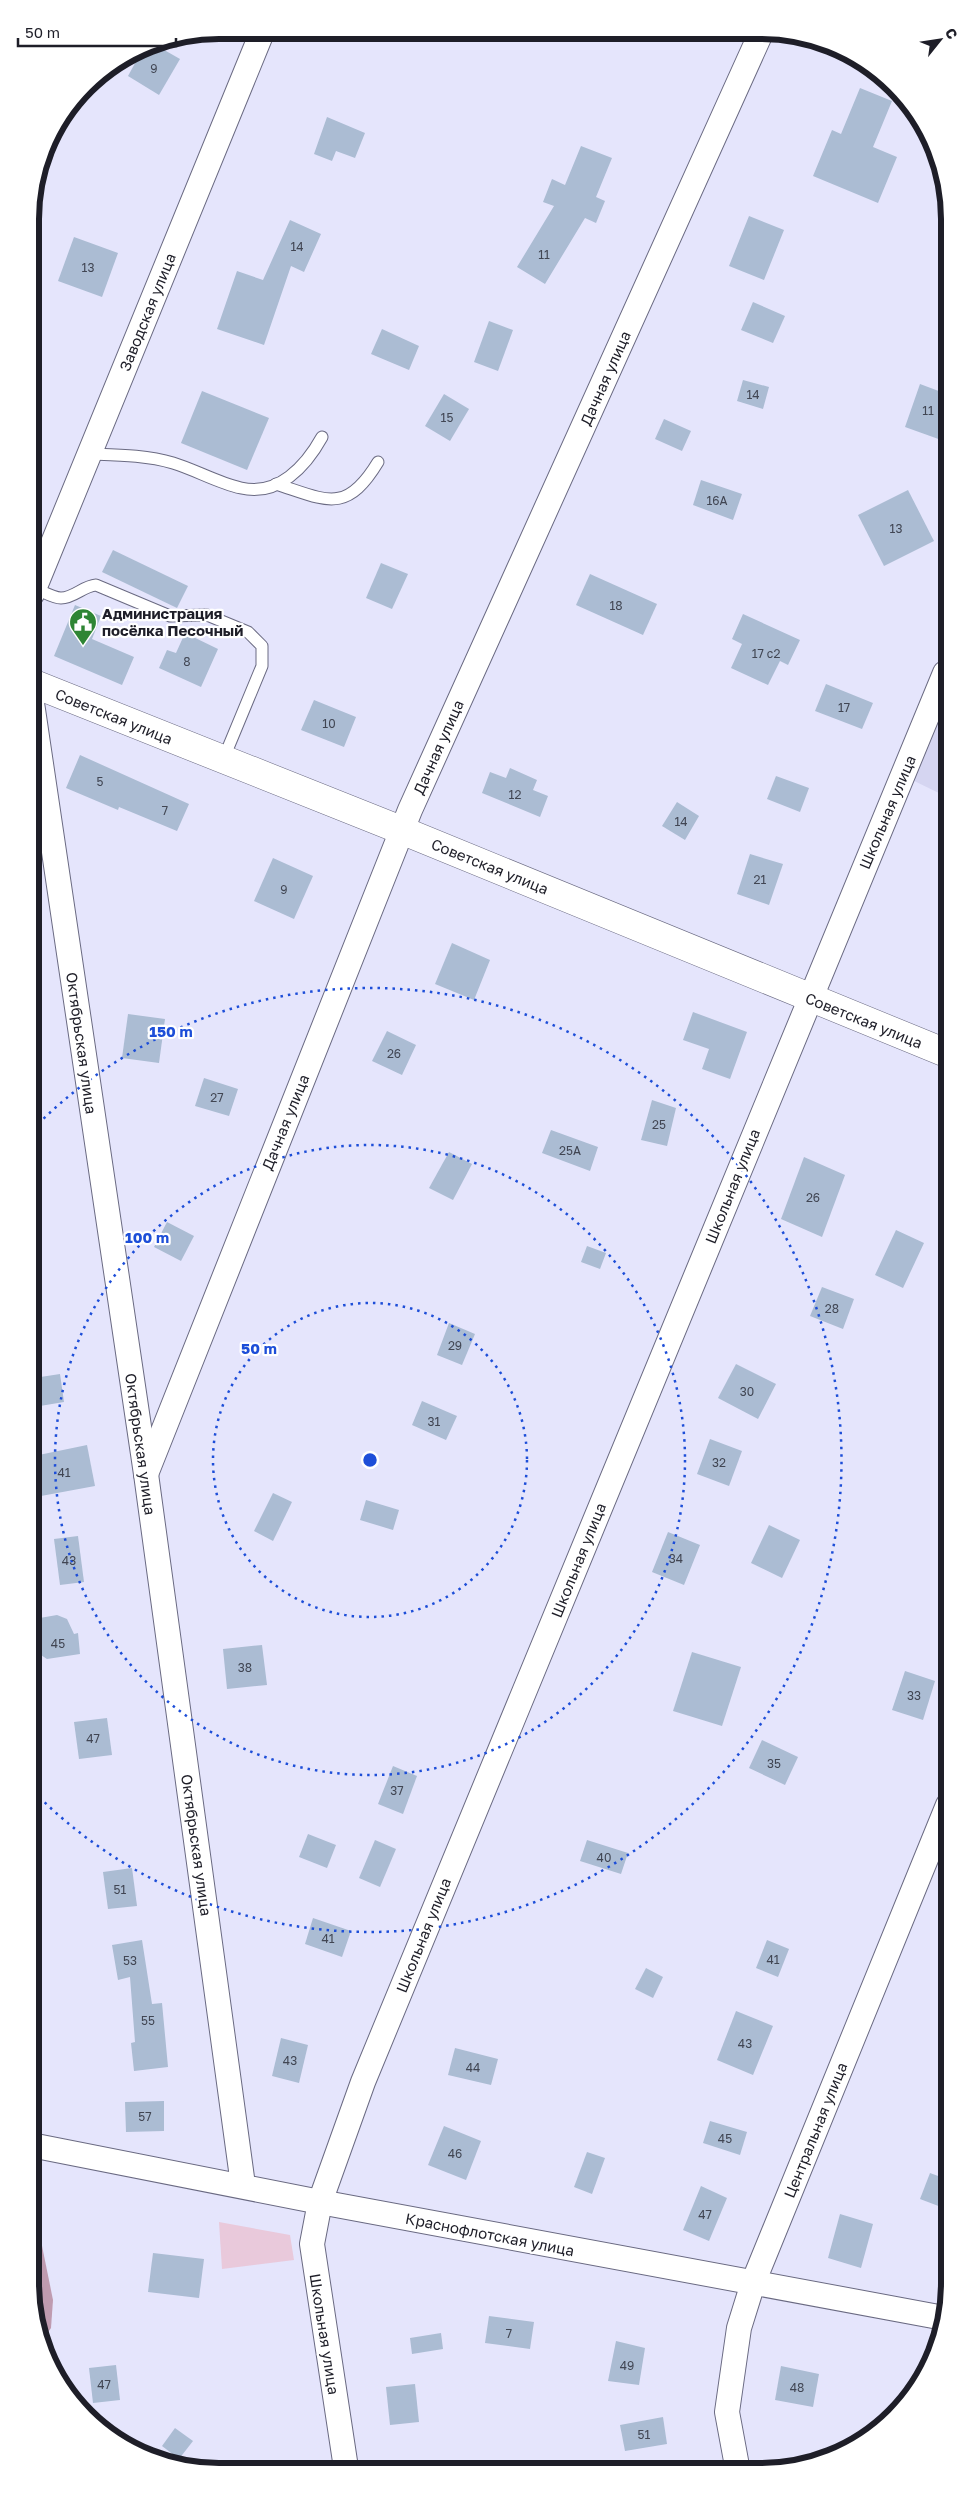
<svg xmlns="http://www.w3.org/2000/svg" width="980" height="2502" font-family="'Golos Text',sans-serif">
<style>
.built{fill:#d5d5f1}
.green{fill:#e9c9db}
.forest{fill:#bf9bb0}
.building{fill:#abbcd3}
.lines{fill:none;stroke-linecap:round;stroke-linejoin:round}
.service-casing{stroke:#6a6a82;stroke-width:13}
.minor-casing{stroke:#6a6a82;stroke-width:26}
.secondary-casing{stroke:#6a6a82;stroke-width:29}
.service{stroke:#fff;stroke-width:11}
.minor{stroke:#fff;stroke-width:24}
.secondary{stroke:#fff;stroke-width:28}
.ring{fill:none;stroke:#1d4ed8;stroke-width:2.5;stroke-dasharray:2.5 5}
.labels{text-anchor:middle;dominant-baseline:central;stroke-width:4.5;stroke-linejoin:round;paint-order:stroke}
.number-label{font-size:12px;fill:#414653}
.street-label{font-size:15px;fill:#1e1e28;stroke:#fff}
.poi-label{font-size:15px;font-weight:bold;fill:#1e1e28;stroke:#fff;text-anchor:start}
.rim{fill:none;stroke:#1e1e28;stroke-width:6}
.centre{fill:#1d4ed8;stroke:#fff;stroke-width:2.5}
.ring-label{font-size:15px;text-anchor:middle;font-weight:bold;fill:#1d4ed8;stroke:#fff;stroke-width:4.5;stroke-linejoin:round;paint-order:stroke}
</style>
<rect width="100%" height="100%" fill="#e5e5fc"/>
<!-- built -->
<polygon class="built" points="945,673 945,796 902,775"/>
<!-- green -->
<polygon class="green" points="219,2222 290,2235 294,2260 222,2269"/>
<!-- forest -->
<polygon class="forest" points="36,2235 40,2236 53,2300 51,2328 41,2342 36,2331"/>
<!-- building -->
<g class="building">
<polygon points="152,43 180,59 159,95 128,76 145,45"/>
<polygon points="860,88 892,101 873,147 897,157 878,203 813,176 832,130 841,134"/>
<polygon points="327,117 365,133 355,158 336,151 332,161 314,154"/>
<polygon points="581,146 612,158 596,197 605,201 596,223 585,218 545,284 517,267 554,206 543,202 552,179 565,185"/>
<polygon points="749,216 784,230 764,280 729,266"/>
<polygon points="290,220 321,234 304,272 291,266 264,345 217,329 237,271 263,280"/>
<polygon points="74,237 118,253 102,297 58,281"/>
<polygon points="753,302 785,316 773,343 741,330"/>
<polygon points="489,321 513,330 498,371 474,362"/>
<polygon points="382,329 419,346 409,370 371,354"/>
<polygon points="743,380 769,387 763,409 737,401"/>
<polygon points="920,384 944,393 944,441 905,427"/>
<polygon points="202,391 269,418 247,470 181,443"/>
<polygon points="444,394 469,409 450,441 425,426"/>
<polygon points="664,419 691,431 682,451 655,439"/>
<polygon points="701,480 742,494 733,520 693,505"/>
<polygon points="908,490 934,541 884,566 858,515"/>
<polygon points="113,550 188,586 177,608 102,572"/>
<polygon points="381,563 408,574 392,609 366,598"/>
<polygon points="590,574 657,604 643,635 576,605"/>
<polygon points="75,605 101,616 92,639 134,657 122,685 54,656"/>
<polygon points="743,614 800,640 788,665 780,661 768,685 731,668 742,644 732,639"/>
<polygon points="185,633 218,649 201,687 159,668 167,650 176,653"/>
<polygon points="826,684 873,703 862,729 815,711"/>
<polygon points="314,700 356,717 344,747 301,730"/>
<polygon points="80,755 189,804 177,831 119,807 118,810 66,788"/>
<polygon points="510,768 537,780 533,790 548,796 540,817 482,793 490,772 506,778"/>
<polygon points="776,776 809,788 800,812 767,799"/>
<polygon points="677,802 699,816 685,840 662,826"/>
<polygon points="750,854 783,864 769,905 737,894"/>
<polygon points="273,858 313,876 294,919 254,901"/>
<polygon points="452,943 490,960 474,1000 435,984"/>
<polygon points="693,1012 747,1032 730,1079 702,1069 709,1049 683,1040"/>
<polygon points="128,1014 165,1019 159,1063 122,1058"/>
<polygon points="387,1031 416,1045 402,1075 372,1061"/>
<polygon points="204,1078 238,1089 229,1116 195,1106"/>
<polygon points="652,1100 676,1108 667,1146 641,1140"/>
<polygon points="551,1130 598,1147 590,1171 542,1153"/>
<polygon points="449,1152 472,1164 453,1200 429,1188"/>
<polygon points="804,1157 845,1175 822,1237 781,1219"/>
<polygon points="167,1222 194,1236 181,1261 154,1247"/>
<polygon points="896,1230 924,1243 903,1288 875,1275"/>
<polygon points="587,1246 606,1253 600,1269 581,1262"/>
<polygon points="822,1287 854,1299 843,1329 810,1316"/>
<polygon points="449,1323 475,1334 462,1365 437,1355"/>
<polygon points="736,1364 776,1384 758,1419 718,1398"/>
<polygon points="60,1374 64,1402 34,1407 34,1378"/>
<polygon points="422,1401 457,1416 446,1440 412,1425"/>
<polygon points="710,1439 742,1451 729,1486 697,1474"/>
<polygon points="87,1445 95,1486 41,1496 34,1456"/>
<polygon points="273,1493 292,1502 273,1541 254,1531"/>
<polygon points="366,1500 399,1510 393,1530 360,1520"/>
<polygon points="769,1525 800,1540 782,1578 751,1563"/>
<polygon points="668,1532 700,1545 684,1585 652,1572"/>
<polygon points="78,1536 84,1582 60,1585 54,1539"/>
<polygon points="57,1615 67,1619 74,1634 78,1633 80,1654 47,1659 38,1653 34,1619"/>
<polygon points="262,1645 267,1685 227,1689 223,1649"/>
<polygon points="692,1652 741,1667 722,1726 673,1711"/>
<polygon points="905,1671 935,1681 923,1720 892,1710"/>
<polygon points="107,1718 112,1755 79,1759 74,1722"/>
<polygon points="762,1740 798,1757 785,1785 749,1768"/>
<polygon points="393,1766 417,1776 403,1814 378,1804"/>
<polygon points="308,1834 336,1845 327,1868 299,1857"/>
<polygon points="375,1840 396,1849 380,1887 359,1878"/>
<polygon points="587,1840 628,1853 621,1874 580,1861"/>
<polygon points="132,1868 137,1906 108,1909 103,1872"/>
<polygon points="313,1918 351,1931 342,1957 305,1944"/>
<polygon points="142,1940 152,2004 162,2003 168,2067 134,2071 131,2043 135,2042 130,1977 118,1980 112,1945"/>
<polygon points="767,1940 789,1949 778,1977 756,1968"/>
<polygon points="646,1968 663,1977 653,1998 635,1989"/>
<polygon points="736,2011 773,2026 753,2075 717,2060"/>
<polygon points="281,2038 308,2045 299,2083 272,2076"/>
<polygon points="455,2048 498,2059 491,2085 448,2075"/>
<polygon points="164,2101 164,2131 126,2132 125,2102"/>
<polygon points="710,2121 747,2132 740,2155 703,2143"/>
<polygon points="444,2126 481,2141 466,2180 428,2165"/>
<polygon points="587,2152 605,2158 592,2194 574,2187"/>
<polygon points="930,2173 949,2180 949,2210 920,2199"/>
<polygon points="701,2186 727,2198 709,2241 683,2230"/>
<polygon points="840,2214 873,2224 861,2268 828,2258"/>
<polygon points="153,2253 204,2259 199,2298 148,2292"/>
<polygon points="489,2316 534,2322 530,2349 485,2343"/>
<polygon points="441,2333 443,2349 412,2354 410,2338"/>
<polygon points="616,2341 645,2348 639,2385 608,2381"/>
<polygon points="116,2365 120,2400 93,2403 89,2368"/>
<polygon points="781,2366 819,2374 813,2407 775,2400"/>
<polygon points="415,2384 419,2422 390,2425 386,2387"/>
<polygon points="663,2417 667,2444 625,2451 620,2425"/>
<polygon points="175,2428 193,2441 179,2459 162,2446"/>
</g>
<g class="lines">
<!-- service casing -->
<g class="service-casing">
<g id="service">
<path d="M89,454c28,1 57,1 84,9 23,7 45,20 68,25 37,9 65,-22 81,-51"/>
<path d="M276,484c50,16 70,31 102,-22"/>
<path d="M34,588c8,3 19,10 27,10 13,0 22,-12 35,-13l74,31 37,-1 41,17 14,14v20l-39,94"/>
</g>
</g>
<!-- minor casing -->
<g class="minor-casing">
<g id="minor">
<polyline points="32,594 263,30"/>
<polyline points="32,703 146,1474 243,2185"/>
<polyline points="146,1474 410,810 761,33"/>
<polyline points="36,2146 320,2202 944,2318"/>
<polyline points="737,2466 727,2412 739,2328 753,2283 948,1805"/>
<polyline points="346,2468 312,2244 320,2202 363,2082 945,673"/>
</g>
</g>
<!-- secondary casing -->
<g class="secondary-casing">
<polyline id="secondary" points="32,683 401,830 946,1053"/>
</g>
<!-- service -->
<use href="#service" class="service"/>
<!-- minor -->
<use href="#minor" class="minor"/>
<!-- secondary -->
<use href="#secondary" class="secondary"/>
</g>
<!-- distance rings -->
<g class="ring">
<circle cx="370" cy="1460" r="157"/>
<circle cx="370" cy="1460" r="315"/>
<path d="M33 1129A472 472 0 1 1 36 1794"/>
</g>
<!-- icons -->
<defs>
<g id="civic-pin" transform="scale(1.4375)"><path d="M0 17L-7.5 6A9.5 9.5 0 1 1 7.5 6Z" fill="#2e8534" stroke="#fff"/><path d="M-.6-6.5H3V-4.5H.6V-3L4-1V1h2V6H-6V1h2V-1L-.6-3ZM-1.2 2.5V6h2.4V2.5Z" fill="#fff"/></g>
</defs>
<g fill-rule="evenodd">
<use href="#civic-pin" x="83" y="622"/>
</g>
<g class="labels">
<!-- number labels -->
<g class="number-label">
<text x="154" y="68">9</text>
<text x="297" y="246">14</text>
<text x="544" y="254">11</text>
<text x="88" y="267">13</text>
<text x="753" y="394">14</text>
<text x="928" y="410">11</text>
<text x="447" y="417">15</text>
<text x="717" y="500">16А</text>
<text x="896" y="528">13</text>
<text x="616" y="605">18</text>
<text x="766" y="653">17 с2</text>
<text x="187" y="661">8</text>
<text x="844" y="707">17</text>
<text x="329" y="723">10</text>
<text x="100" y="781">5</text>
<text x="515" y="794">12</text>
<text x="165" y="810">7</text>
<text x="681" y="821">14</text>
<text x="760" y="879">21</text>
<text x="284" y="889">9</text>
<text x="394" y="1053">26</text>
<text x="217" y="1097">27</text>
<text x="659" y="1124">25</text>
<text x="570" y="1150">25А</text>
<text x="813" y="1197">26</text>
<text x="832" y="1308">28</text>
<text x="455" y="1345">29</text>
<text x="747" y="1391">30</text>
<text x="434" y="1421">31</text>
<text x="719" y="1462">32</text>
<text x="64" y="1472">41</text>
<text x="676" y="1558">34</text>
<text x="69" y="1560">43</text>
<text x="58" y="1643">45</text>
<text x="245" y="1667">38</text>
<text x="914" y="1695">33</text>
<text x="93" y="1738">47</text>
<text x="774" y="1763">35</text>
<text x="397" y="1790">37</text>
<text x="604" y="1857">40</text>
<text x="120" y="1889">51</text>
<text x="328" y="1938">41</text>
<text x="773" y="1959">41</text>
<text x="130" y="1960">53</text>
<text x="148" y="2020">55</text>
<text x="745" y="2043">43</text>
<text x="290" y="2060">43</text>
<text x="473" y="2067">44</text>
<text x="145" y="2116">57</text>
<text x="725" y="2138">45</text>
<text x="455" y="2153">46</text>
<text x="705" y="2214">47</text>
<text x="509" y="2333">7</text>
<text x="627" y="2365">49</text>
<text x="104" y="2384">47</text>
<text x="797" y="2387">48</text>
<text x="644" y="2434">51</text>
</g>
<!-- street labels -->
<g class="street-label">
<text transform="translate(147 312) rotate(-68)">Заводская улица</text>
<text transform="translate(605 378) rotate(-66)">Дачная улица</text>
<text transform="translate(114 716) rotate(22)">Советская улица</text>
<text transform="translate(438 747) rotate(-66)">Дачная улица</text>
<text transform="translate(887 812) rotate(-67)">Школьная улица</text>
<text transform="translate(490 866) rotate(22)">Советская улица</text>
<text transform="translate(864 1020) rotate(22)">Советская улица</text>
<text transform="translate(82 1043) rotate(82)">Октябрьская улица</text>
<text transform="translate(285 1122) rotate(-68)">Дачная улица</text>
<text transform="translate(732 1186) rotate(-68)">Школьная улица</text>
<text transform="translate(141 1444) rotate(82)">Октябрьская улица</text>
<text transform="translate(578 1560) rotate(-68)">Школьная улица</text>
<text transform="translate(197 1845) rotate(82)">Октябрьская улица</text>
<text transform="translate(423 1935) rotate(-68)">Школьная улица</text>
<text transform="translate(815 2130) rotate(-68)">Центральная улица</text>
<text transform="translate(490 2234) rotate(11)">Краснофлотская улица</text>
<text transform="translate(325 2334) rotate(81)">Школьная улица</text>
</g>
<!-- poi labels -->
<g class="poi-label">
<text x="102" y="613">Администрация<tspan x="102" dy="17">посёлка Песочный</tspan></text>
</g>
</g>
<!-- crop -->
<path d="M0 0H980V2502H0ZM219 39H761A180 180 0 0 1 941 219V2283A180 180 0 0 1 761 2463H219A180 180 0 0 1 39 2283V219A180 180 0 0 1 219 39Z" fill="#fff" fill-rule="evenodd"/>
<path class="rim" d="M219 39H761A180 180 0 0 1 941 219V2283A180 180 0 0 1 761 2463H219A180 180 0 0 1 39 2283V219A180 180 0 0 1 219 39Z"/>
<circle cx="370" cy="1460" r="8" class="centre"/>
<g class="ring-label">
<text x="171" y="1037">150 m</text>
<text x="147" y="1243">100 m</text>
<text x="259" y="1354">50 m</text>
</g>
<!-- north arrow -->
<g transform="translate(940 40) rotate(60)" stroke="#ffffff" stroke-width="4" paint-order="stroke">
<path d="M0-4L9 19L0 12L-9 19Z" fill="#1e1e28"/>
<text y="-8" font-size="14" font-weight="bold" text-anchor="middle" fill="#1e1e28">С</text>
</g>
<!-- scale -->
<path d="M18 38v8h158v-8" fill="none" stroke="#1e1e28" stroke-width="2.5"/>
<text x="25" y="38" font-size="15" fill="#1e1e28" stroke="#ffffff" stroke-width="4" paint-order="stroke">50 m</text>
</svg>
